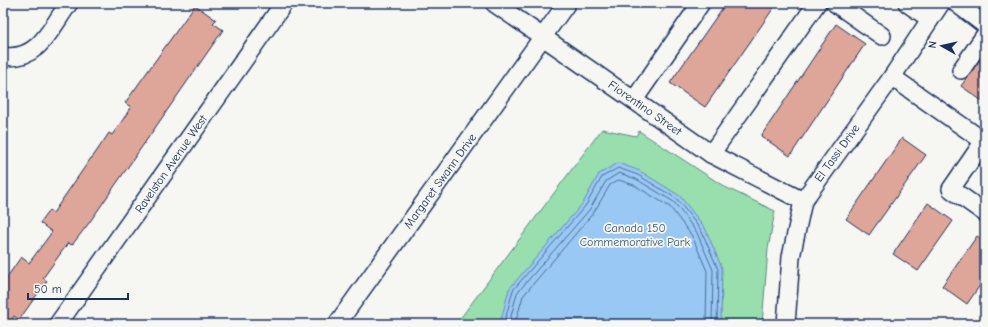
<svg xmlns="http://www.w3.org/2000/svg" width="988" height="327" font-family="'Comic Neue',sans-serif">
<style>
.green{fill:#98dfad;stroke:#5a8786}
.water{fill:#98c8f3;stroke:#668bb7}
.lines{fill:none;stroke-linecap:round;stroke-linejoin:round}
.shore{stroke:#4d6c9a;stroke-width:1}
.building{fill:#dea698;stroke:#1b2f5e}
.minor-casing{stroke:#1b2f5e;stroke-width:20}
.minor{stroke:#f6f6f2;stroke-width:17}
.labels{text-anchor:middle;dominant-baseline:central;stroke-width:3.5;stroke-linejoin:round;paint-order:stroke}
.street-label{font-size:12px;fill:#1b2f5e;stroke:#f6f6f2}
.park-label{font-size:12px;fill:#3a5b72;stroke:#f6f6f2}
</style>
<rect width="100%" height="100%" fill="#f6f6f2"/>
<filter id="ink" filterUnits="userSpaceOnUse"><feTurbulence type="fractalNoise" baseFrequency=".025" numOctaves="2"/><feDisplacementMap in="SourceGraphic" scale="8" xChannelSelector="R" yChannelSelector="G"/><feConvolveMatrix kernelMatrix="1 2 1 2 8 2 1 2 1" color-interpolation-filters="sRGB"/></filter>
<g filter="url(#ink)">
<!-- green -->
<polygon class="green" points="602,129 636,136 639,131 725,187 775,211 768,249 762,324 456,324"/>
<!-- water -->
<polygon class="water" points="618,163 640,171 680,196 705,228 722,268 721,324 500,324 509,289 583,203 599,174"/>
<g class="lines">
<!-- shore -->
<g class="shore">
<polyline points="504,324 513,290 586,205 602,177 618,168 638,175 677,199 701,230 718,269 717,324"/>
<polyline points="509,324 517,293 590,209 606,181 619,173 636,179 674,202 697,233 713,270 712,324"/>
<polyline points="515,324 523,296 594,212 610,185 619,180 634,185 670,207 692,236 707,271 706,324"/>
</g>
</g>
<!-- building -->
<g class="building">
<polygon points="726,3 777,3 705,107 670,83"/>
<polygon points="195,5 216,20 213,23 223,30 89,223 72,245 68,243 43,278 47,281 36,296 19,320 14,316 9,324 3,324 3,283 21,257 29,263 52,232 40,223 49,210 53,213 91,158 92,158 109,133 112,135 122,121 131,107 125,103"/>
<polygon points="836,24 865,44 790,156 761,136"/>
<polygon points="985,53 985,103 961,86"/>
<polygon points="902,138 926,155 869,235 846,219"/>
<polygon points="928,203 953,221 918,271 893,254"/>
<polygon points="977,236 985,242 985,278 967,304 942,286"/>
</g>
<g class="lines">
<!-- minor casing -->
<g class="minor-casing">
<g id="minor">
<polyline points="494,3 711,154 803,201"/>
<polyline points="835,3 882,36"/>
<polyline points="907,3 930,19"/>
<polyline points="956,3 985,25"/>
<path d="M3,56c35,6 48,-28 66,-53"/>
<polyline points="961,70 985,35"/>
<polyline points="892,77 985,142"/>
<polyline points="634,100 701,3"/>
<polyline points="984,141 951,189 985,213"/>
<polyline points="711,154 817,3"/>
<polyline points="58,324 284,3"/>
<polyline points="337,324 567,3"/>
<polyline points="786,324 791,257 803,201 892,77 941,3"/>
</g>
</g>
<!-- minor -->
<use href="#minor" class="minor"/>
</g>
</g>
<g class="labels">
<!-- street labels -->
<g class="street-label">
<text transform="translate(645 108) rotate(35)">Fiorentino Street</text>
<text transform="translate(837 153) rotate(-54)">El Tassi Drive</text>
<text transform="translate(171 164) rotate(-55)">Ravelston Avenue West</text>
<text transform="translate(440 181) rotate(-54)">Margaret Swann Drive</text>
</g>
<!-- park labels -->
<g class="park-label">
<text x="635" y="228">Canada 150<tspan x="635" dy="14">Commemorative Park</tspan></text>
</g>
</g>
<!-- margin -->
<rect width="988" height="327" fill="none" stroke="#f6f6f2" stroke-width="16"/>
<rect x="8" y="8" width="972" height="311" fill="none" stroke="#1b2f5e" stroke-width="1.5" filter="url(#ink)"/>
<!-- north arrow -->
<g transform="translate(942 46) rotate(278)" stroke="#f6f6f2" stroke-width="3" paint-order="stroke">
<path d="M0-3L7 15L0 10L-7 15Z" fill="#1b2f5e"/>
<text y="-6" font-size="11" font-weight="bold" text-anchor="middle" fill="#1b2f5e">N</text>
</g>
<!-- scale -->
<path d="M28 293v6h100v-6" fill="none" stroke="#1b2f5e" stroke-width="2"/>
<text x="34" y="293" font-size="12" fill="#1b2f5e" stroke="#f6f6f2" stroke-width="3" paint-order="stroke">50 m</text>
</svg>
